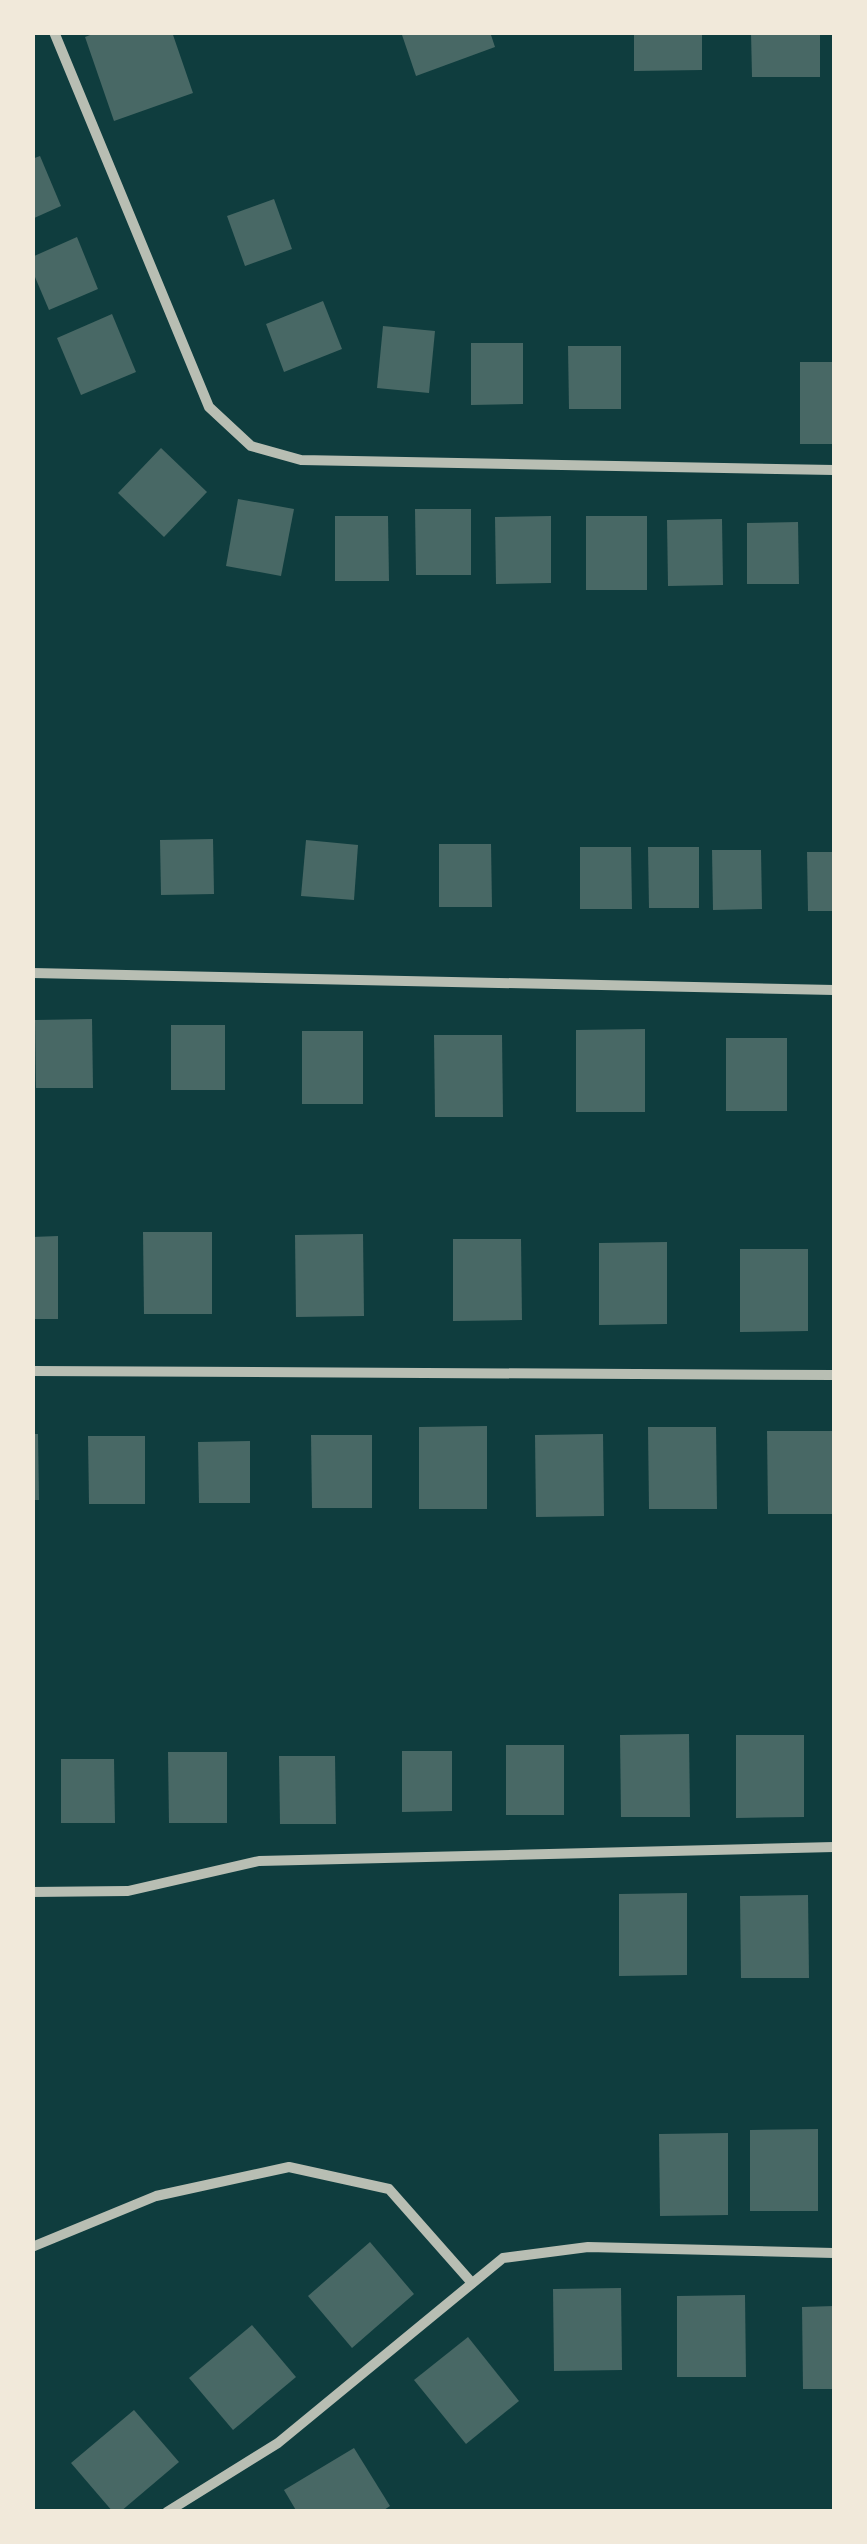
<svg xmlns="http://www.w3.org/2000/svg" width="867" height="2544" font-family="'Sofia Sans Condensed',sans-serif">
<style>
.building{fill:#486865}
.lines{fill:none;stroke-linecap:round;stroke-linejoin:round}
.minor{stroke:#b8beb3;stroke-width:10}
</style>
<rect width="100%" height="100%" fill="#0f3d3e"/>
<!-- building -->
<g class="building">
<polygon points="98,32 172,32 193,93 114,121 85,37"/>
<polygon points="401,32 490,32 495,47 416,76"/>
<polygon points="634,32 702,32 702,70 634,71"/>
<polygon points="751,32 820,32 820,77 752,77"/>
<polygon points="40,156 61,206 32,219 32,159"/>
<polygon points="274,199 292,249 245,266 227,216"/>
<polygon points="77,237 98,289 49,310 32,270 32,257"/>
<polygon points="323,301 342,349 284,372 266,324"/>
<polygon points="112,314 136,372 81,395 57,338"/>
<polygon points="383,326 435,331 429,393 377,388"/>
<polygon points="471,343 523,343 523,404 471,405"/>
<polygon points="568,346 621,346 621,409 569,409"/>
<rect x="800" y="362" width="34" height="82"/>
<polygon points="161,448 207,492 164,537 118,493"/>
<polygon points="238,499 294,509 281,576 226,566"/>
<polygon points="415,509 471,509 471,575 416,575"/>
<polygon points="335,516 388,516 389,581 335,581"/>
<polygon points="551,516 551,583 496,584 495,517"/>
<rect x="586" y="516" width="61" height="74"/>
<polygon points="722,519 723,585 668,586 667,520"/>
<polygon points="798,522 799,584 747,584 747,523"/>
<polygon points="213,839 214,894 161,895 160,840"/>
<polygon points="306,840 358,845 354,900 301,896"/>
<polygon points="439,844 491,844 492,907 439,907"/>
<polygon points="580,847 631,847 632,909 580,909"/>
<polygon points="648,847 699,847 699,908 649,908"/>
<polygon points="712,850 761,850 762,909 713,910"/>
<polygon points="807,852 834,852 834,911 808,911"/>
<polygon points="92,1019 93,1088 36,1088 35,1020"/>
<rect x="171" y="1025" width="54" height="65"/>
<polygon points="645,1029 645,1112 576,1112 576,1030"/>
<rect x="302" y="1031" width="61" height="73"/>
<polygon points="434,1035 502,1035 503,1117 435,1117"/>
<rect x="726" y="1038" width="61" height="73"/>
<polygon points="143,1232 212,1232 212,1314 144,1314"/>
<polygon points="363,1234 364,1316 296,1317 295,1235"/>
<polygon points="58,1236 58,1319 32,1319 32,1237"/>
<polygon points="453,1239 521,1239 522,1320 453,1321"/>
<polygon points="667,1242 667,1324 599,1325 599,1243"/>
<polygon points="740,1249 808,1249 808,1331 740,1332"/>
<polygon points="487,1426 487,1509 419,1509 419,1427"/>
<polygon points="648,1427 716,1427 717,1509 649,1509"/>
<polygon points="767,1431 834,1431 834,1514 768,1514"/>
<polygon points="32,1434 38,1434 39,1500 32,1500"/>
<polygon points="603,1434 604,1516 536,1517 535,1435"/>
<polygon points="311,1435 372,1435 372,1508 312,1508"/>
<polygon points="88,1436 145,1436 145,1504 89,1504"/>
<polygon points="250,1441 250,1503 199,1503 198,1442"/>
<polygon points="689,1734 690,1817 621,1817 620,1735"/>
<polygon points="736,1735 804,1735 804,1817 736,1818"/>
<rect x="506" y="1745" width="58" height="70"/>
<polygon points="402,1751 452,1751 452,1811 402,1812"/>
<polygon points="168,1752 227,1752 227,1823 169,1823"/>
<polygon points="279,1756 335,1756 336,1824 280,1824"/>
<polygon points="61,1759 114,1759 115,1823 61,1823"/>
<polygon points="687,1893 687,1975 619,1976 619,1894"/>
<polygon points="808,1895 809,1978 741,1978 740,1896"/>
<polygon points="818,2129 818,2211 750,2211 750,2130"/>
<polygon points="728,2133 728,2215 660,2216 659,2134"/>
<polygon points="370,2242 414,2294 352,2348 308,2296"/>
<polygon points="621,2288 622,2370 554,2371 553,2289"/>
<polygon points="745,2295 746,2377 677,2377 677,2296"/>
<polygon points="834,2306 834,2389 803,2389 802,2307"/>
<polygon points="252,2325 296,2377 233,2430 189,2378"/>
<polygon points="468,2337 519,2401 466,2444 414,2380"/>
<polygon points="134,2410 179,2462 120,2512 113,2512 71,2463"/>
<polygon points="354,2448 390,2506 381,2512 297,2512 284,2490"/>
</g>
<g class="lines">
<!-- minor -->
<g class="minor">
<polyline points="54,32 209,407 251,446 301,460 834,470"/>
<polyline points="32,973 834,990"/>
<polyline points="32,1371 834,1375"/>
<polyline points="32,1892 128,1891 259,1861 834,1847"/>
<polyline points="32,2247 156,2196 289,2167 389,2189 472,2283"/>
<polyline points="167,2512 278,2443 503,2258 588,2247 834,2253"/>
</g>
</g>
<!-- border -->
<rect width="867" height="2544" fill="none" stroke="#f1e9da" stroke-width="70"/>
</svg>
